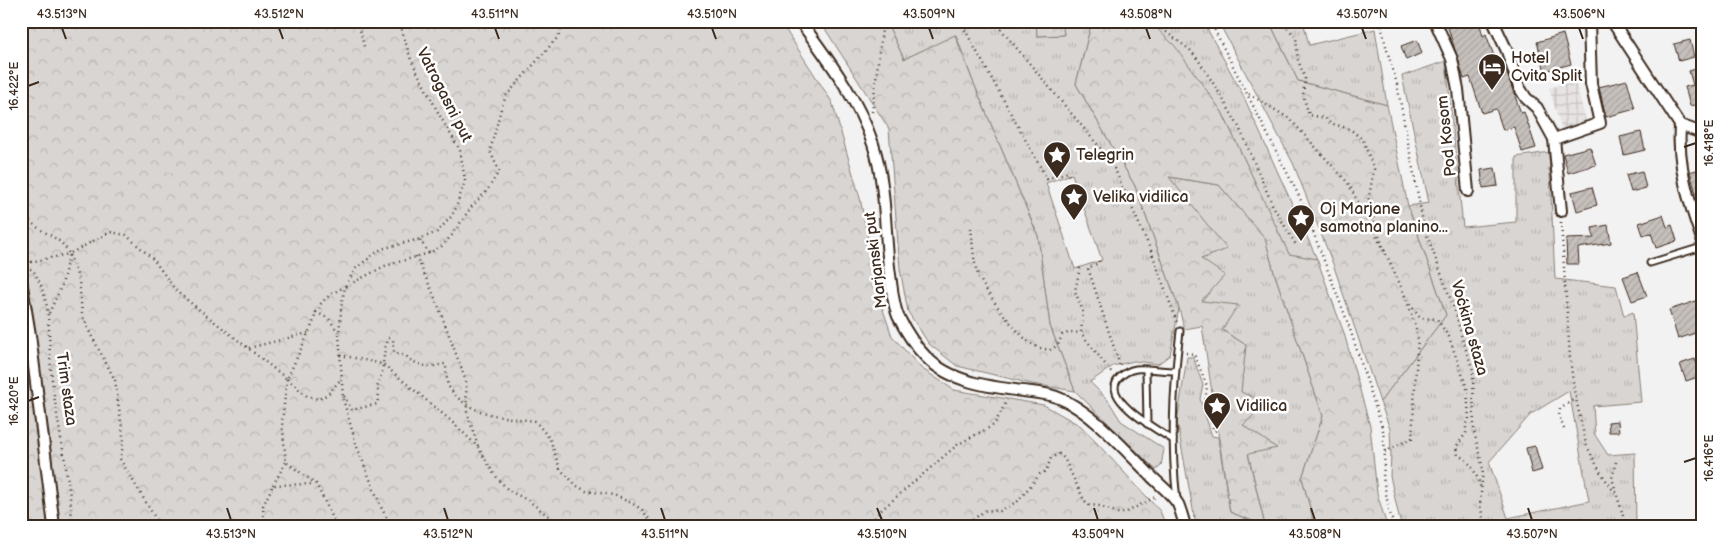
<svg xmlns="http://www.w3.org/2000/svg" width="1723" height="547" font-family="'Balsamiq Sans',sans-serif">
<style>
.industrial{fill:url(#industrial-grid)}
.grass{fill:url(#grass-tufts);stroke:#8a8078;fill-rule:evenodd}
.forest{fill:url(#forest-crowns);stroke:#8a8078}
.building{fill:url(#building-hatch);stroke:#3b2a1e}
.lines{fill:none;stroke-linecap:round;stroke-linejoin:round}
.lane-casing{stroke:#3b2a1e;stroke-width:9}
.street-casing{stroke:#3b2a1e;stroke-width:14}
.path{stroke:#3b2a1e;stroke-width:2.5;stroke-dasharray:1 4;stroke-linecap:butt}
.lane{stroke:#fff;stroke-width:5}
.street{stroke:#fff;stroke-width:10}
.ticks{fill:none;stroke:#3b2a1e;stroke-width:2}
.labels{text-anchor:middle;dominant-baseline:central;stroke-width:5;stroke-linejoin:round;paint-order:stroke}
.poi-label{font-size:16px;fill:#3b2a1e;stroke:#fff;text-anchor:start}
.street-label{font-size:16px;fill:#3b2a1e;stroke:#fff}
.neatline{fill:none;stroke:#3b2a1e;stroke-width:2}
.ticks-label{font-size:12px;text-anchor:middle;fill:#3b2a1e}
</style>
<defs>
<pattern id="industrial-grid" width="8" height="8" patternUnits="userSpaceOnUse" patternTransform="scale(1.25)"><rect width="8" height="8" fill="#e6e3e2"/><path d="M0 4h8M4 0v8" fill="none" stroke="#c6c3c1"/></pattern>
<pattern id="grass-tufts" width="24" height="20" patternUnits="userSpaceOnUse" patternTransform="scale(1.25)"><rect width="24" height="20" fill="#d8d5d2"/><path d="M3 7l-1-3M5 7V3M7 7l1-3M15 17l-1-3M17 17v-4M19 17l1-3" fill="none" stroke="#bab7b4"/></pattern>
<pattern id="forest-crowns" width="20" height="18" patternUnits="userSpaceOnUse" patternTransform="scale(1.25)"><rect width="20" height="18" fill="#d8d5d2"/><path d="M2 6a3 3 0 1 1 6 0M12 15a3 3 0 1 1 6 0" fill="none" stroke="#bab7b4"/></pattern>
<pattern id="building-hatch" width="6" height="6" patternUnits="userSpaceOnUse" patternTransform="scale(1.25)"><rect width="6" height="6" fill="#c6c0bd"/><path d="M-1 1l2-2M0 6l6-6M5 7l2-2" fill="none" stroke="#aba5a2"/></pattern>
</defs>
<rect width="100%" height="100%" fill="#f3f2f2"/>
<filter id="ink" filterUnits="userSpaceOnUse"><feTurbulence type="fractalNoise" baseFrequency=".02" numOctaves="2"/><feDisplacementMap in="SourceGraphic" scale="10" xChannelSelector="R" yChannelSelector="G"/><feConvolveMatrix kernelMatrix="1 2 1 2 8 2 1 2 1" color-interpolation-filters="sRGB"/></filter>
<g filter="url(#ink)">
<!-- industrial -->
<polygon class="industrial" points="1575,81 1587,124 1562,131 1549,88"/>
<!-- grass -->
<g class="grass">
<path d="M886,21h150l1,15 27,-1 -2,-14h25l4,4 -15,59 59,102 44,122 -9,47 -12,9 -24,-3 -21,5 -23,16 18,18 13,21 43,28 -3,17 -5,4 -81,-79 -25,-65 -12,-90 -66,-157 -16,-44 -52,24zM1072,174l30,86 -27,9 -29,-86z"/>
<polygon points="1149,21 1203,21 1242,93 1317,259 1289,255 1222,112"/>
<polygon points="1269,21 1303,21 1309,45 1375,29 1387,105 1298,81"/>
<path d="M1446,61l17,166 53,-5v-65l33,-5 6,127 61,7 8,30 9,-4 8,90 -48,4 2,29 13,20 27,-2 1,73h-235l-11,-50 1,-22 -1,-25 -10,-27 66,-87 -38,-109 21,-3 -27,-127zM1569,391l20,110 -81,17 -19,-56 42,-48z"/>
<polygon points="1168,177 1219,185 1265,237 1274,272 1323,416 1302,478 1315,526 1265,526 1248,453 1276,448 1243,425 1240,392 1246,345 1222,330 1202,301 1201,259 1226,249"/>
<polygon points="1187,357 1193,357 1203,385 1200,399 1212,436 1218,437 1230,512 1264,526 1196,526 1177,422"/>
</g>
<!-- forest -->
<g class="forest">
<polygon points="21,21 780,21 832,102 860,198 881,304 892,336 921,368 954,390 1044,405 1081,426 1160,511 1166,526 60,526 44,398 28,298 21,244"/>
<polygon points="820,21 886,21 904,59 955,35 972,79 1038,236 1050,326 1075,391 1032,384 957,366 929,344 908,312 900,269 889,129"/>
<polygon points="1036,21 1062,21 1064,35 1037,36"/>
<polygon points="1087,21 1149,21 1175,46 1222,112 1289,254 1317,259 1344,333 1370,426 1377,493 1387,526 1315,526 1302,478 1323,416 1274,272 1265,238 1219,185 1169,177 1227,249 1201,259 1225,275 1202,301 1238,305 1222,330 1246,345 1241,392 1267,403 1243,425 1277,448 1248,454 1265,526 1230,512 1202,326 1184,329 1179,308 1135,186 1076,84 1091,25"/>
<polygon points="1218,21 1269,21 1298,81 1387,105 1408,206 1446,315 1380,402 1333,264 1293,163"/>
<polygon points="21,344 24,344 50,526 21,526"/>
</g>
<!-- building -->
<g class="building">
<polygon points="1446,21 1479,21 1483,36 1486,34 1499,70 1505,68 1521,113 1524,112 1536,148 1522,152 1514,127 1503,130 1496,109 1482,113 1470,77 1464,79"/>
<polygon points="1563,34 1571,64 1545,71 1537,42"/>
<polygon points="1417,40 1422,53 1406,60 1401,46"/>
<polygon points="1690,40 1694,57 1679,61 1674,44"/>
<polygon points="1702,67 1702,106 1698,106 1698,104 1690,106 1685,87 1693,85 1689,71"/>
<polygon points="1627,80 1635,109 1606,117 1599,87"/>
<polygon points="1641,132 1645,150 1624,155 1620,137"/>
<polygon points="1590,147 1596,165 1568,173 1563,154"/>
<polygon points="1495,168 1498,186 1483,188 1481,170"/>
<polygon points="1702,168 1702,208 1700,209 1690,172"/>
<polygon points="1642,171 1646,188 1631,192 1626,175"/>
<polygon points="1592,187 1597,205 1577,211 1572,192"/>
<polygon points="1663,215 1667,227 1672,225 1677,241 1656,248 1651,233 1643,235 1639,223"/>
<polygon points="1608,225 1611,243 1578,248 1579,264 1567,264 1566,239 1594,238 1592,228"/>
<polygon points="1638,272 1647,296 1632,301 1623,277"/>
<polygon points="1696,301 1700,315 1696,316 1701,331 1678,339 1669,310"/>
<polygon points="1695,359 1701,376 1686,381 1680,364"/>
<polygon points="1618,421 1619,432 1609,432 1608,422"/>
<polygon points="1535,446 1542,470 1532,473 1526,448"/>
</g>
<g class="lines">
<!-- lane casing -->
<g class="lane-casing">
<g id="lane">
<polyline points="1650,263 1702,247"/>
<polyline points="1146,370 1147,424"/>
<path d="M1173,440c-14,-9 -74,-42 -54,-62 4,-4 11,-8 17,-9 9,-1 29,2 39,2"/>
<path d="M1177,500c-7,-57 -4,-113 3,-169"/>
</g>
</g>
<!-- street casing -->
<g class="street-casing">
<g id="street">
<path d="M800,21c29,40 57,76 73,123 14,43 11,88 17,131 2,13 3,29 8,41 7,14 16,29 28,41 24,25 64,30 97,34 9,1 18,2 27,4 36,9 76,56 102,82 8,8 20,17 26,27 3,7 5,15 7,22"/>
<polyline points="1435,21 1452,59 1458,89 1468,191"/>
<polyline points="1493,21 1507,51 1519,87 1526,98 1537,108 1554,139 1561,211"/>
<polyline points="1612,21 1680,125 1702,133"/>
<path d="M1680,125c-3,39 9,78 22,114"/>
<polyline points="1554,139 1600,123 1591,84 1589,21"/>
<polyline points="21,280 30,335 54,526"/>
</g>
</g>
<!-- path -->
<g class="path">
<polyline points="358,21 364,47"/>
<polyline points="960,21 1047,179 1068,172 1069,175"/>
<polyline points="994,21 1106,155 1116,172 1152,253 1178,325"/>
<polyline points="1156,21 1161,28 1190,50 1199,61 1220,94 1239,127 1273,206 1296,245"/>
<polyline points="1210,21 1300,198 1348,323 1383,430 1385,452 1383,478 1389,510 1394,526"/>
<polyline points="1280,21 1296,37 1298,60 1305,79 1303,95 1309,115 1325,118 1330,123 1350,129 1363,140 1374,169 1368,202 1373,213 1374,224 1385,251"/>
<polyline points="1380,21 1387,50 1397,84 1424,227 1456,314 1462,338 1473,370 1474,431 1483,469 1480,505 1485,526"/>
<polyline points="21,29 23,21"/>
<polyline points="21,48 28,68 21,101"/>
<polyline points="1249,94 1290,119 1348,183 1389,260 1405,296 1418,335 1412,438 1385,452"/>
<polyline points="872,112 883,21"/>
<path d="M21,187c2,8 2,23 7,31 11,16 33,17 41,36"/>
<polyline points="1561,222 1570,358 1574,390 1586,444 1599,470 1615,493"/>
<path d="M971,228c2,16 2,35 8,49 7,16 41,62 56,69 4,2 10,3 15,4l8,-5 4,-10 9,-3 10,1"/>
<polyline points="420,240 429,253"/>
<polyline points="416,256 436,300 466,381 467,412 478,446"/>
<polyline points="1099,261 1099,263 1088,268 1120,366"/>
<polyline points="21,264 69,254 79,280 82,314 90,333 115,380 124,442 120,459 160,526"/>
<path d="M21,265l12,5c18,30 15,51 17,85 1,17 3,36 6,53 6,39 15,78 16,118"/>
<polyline points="1080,268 1075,291 1083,312 1081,333 1112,373"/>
<path d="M1407,300l13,18 17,1 12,18 18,51 2,32 -3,5v8l-10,14 2,8c14,7 19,20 23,34"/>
<polyline points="316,312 329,319 338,332"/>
<polyline points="49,313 62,285 69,254 110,232 126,235 153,259 177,292 287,379 313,323 316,312 322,302 331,294 385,266 429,253 441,247 452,235 472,206 487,191 499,171 490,151 501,109 506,96 558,37 565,21"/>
<polyline points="249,348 308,333"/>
<polyline points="1186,353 1194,354 1207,386 1205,404 1214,431 1217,430"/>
<polyline points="340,355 383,364 450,420 478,447 494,474 508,490 529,501 561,526"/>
<polyline points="287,379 282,422 286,462 316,484 337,526"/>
<polyline points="287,379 307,396 319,399 328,394 341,379"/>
<path d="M344,396l8,14 25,-6 2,-10 -2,-6 5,-16 3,-24 4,-10 4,2 1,12 13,5 4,4 17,6 17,-3c3,7 0,16 4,23 18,29 56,30 86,34l15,18 10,30 17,17 9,5 28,4 21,10 7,5 13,16"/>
<polyline points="1564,429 1559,416 1560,409 1576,398"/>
<polyline points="1616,462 1612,478 1626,526"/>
<polyline points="273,485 286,462"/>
<polyline points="1194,516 1202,526"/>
<polyline points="264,526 263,506 273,485 315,484"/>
<polyline points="391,526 381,507 356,444 343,399 339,333 342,301 345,287 355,269 381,249 420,239 437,232 451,217 456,208 465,181 460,150 441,118 411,60 399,21"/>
<polyline points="869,526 879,512 957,445 994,425 1007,400"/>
<polyline points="965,526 984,511 988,510 1000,511 1018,501 1040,474 1046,471 1051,458 1059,454 1064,458 1084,500 1089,505 1099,506 1118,513 1125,513 1157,496"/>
</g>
<!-- lane -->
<use href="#lane" class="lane"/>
<!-- street -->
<use href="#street" class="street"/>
</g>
</g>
<!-- ticks -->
<path class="ticks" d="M62,28l4,11M279,28l4,11M495,28l4,11M712,28l4,11M929,28l4,11M1146,28l4,11M1362,28l4,11M1579,28l4,11M28,86l11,-4M1684,147l12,-4M28,401l11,-4M1684,462l12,-4M227,508l4,12M444,508l4,12M661,508l4,12M877,508l5,12M1094,508l4,12M1311,508l4,12M1528,508l4,12"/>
<!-- icons -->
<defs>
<g id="hotel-pin" transform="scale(1.4375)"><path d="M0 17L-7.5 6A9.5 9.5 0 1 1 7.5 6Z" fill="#3b2a1e" stroke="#fff"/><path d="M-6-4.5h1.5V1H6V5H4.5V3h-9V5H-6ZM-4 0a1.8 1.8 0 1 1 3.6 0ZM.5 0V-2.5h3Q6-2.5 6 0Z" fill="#fff"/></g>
<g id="sight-pin" transform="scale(1.4375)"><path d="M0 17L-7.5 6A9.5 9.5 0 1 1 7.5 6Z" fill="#3b2a1e" stroke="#fff"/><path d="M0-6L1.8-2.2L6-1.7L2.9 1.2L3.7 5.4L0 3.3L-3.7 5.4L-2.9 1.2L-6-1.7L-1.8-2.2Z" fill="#fff"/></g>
</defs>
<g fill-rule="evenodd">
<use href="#hotel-pin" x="1492" y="67"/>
<use href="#sight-pin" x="1057" y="155"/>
<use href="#sight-pin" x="1074" y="197"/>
<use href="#sight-pin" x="1301" y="218"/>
<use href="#sight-pin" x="1217" y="406"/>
</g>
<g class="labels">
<!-- poi labels -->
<g class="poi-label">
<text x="1511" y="58">Hotel<tspan x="1511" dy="18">Cvita Split</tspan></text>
<text x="1076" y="155">Telegrin</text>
<text x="1093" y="197">Velika vidilica</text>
<text x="1320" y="209">Oj Marjane<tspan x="1320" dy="18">samotna planino...</tspan></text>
<text x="1236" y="406">Vidilica</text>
</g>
<!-- street labels -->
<g class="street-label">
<text transform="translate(444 95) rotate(63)">Vatrogasni put</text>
<text transform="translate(1447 136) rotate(-96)">Pod Kosom</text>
<text transform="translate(876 260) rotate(-97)">Marjanski put</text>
<text transform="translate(1469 328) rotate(74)">Voćkina staza</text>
<text transform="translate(66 389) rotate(82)">Trim staza</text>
</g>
</g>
<!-- margin -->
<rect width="1723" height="547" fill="none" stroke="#fff" stroke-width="55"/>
<rect x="28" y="28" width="1668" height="492" class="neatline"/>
<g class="ticks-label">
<text x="62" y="18">43.513°N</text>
<text x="279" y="18">43.512°N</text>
<text x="495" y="18">43.511°N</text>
<text x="712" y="18">43.510°N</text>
<text x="929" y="18">43.509°N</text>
<text x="1146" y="18">43.508°N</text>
<text x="1362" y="18">43.507°N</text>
<text x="1579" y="18">43.506°N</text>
<text transform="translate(14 86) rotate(-90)" y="4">16.422°E</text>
<text transform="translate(1709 143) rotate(-90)" y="4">16.418°E</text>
<text transform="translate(14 401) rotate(-90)" y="4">16.420°E</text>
<text transform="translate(1709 458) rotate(-90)" y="4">16.416°E</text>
<text x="231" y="538">43.513°N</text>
<text x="448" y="538">43.512°N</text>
<text x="665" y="538">43.511°N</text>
<text x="882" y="538">43.510°N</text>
<text x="1098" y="538">43.509°N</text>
<text x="1315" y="538">43.508°N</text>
<text x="1532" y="538">43.507°N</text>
</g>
</svg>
